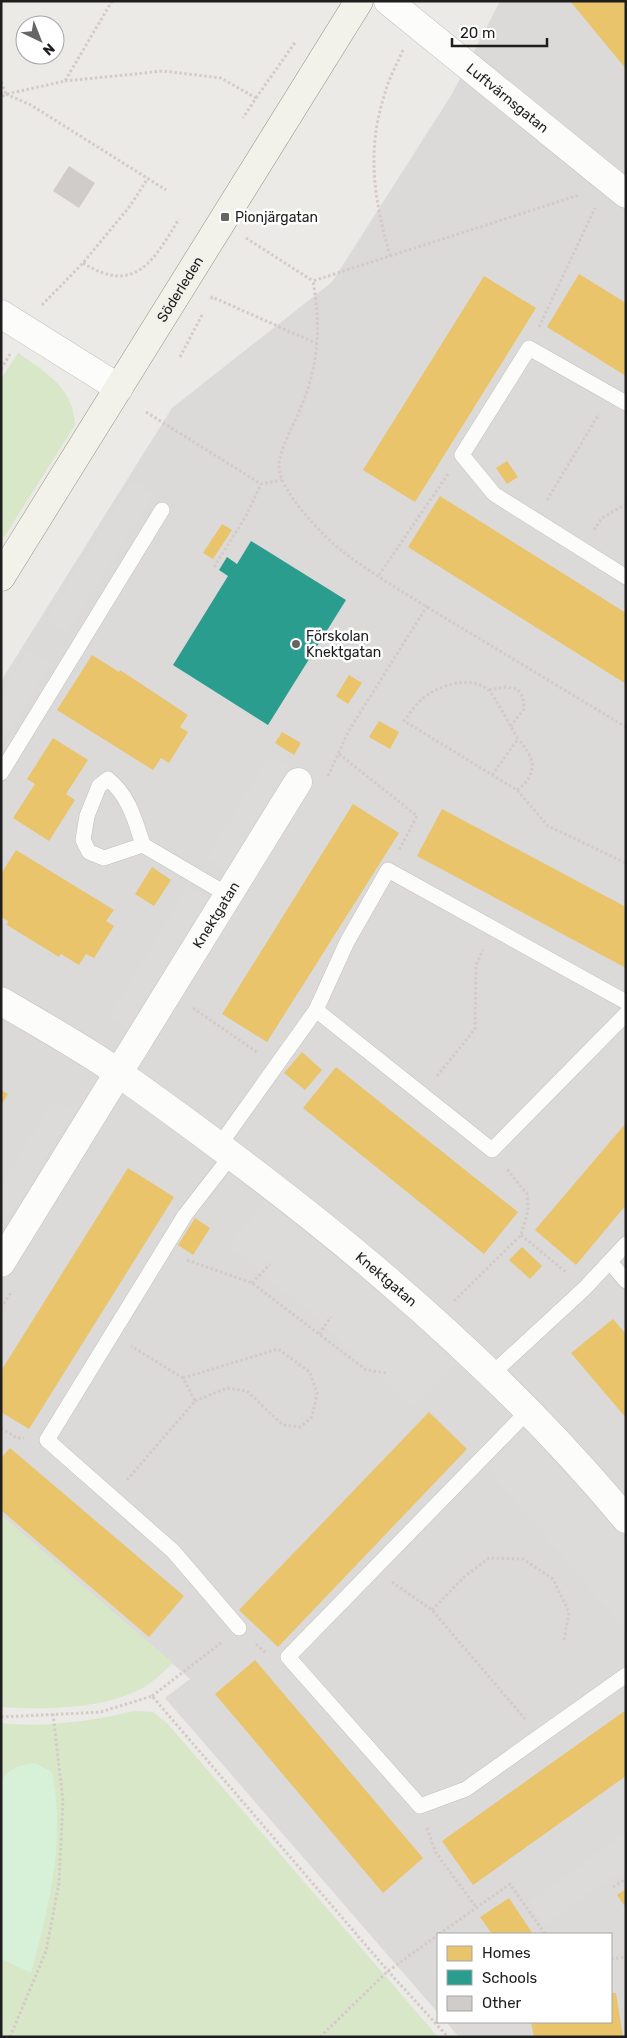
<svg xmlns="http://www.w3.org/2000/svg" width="627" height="2038" font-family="Rubik,sans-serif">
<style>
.residential{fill:#dbdad8}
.grass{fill:#d7e7c8}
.park{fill:#d7f0d8}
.parking{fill:#dcdbda}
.homes{fill:#e9c46a}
.schools{fill:#2a9d8f}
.building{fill:#cfccc9}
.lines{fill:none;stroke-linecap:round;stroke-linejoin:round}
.service-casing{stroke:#c2c1bf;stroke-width:16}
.minor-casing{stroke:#c2c1bf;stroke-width:29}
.secondary-casing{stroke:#919480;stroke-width:29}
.path{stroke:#d5cac7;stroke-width:3;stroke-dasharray:2.5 2.5;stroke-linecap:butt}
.service{stroke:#fcfcfb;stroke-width:15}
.minor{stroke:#fcfcfb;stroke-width:28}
.secondary{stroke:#f2f2eb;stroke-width:28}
.poi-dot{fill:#666564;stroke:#fff;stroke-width:2}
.labels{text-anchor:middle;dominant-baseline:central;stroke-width:5;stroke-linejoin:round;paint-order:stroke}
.street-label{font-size:14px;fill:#1e1e1e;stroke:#fff}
.poi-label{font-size:14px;fill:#1e1e1e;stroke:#fff;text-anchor:start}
</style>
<rect width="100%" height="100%" fill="#eceae6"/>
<!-- residential -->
<polygon class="residential" points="500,1 626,1 626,2037 459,2037 446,2022 611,2022 611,1934 438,1934 438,2013 165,1698 190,1679 1,1515 1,681 172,408 332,282 452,94"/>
<!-- grass -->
<g class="grass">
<path d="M18,353c27,19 56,35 57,72l-74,117v-163z"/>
<path d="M1,1515l172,148c-13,12 -25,24 -41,30 -36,16 -92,17 -131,14z"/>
<path d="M134,1711l19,1 14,11 271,314h-437v-314c44,5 91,-2 133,-12z"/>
</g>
<!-- park -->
<path class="park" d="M35,1763l17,9c14,67 -3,136 -21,201l-30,-14v-177c6,-14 20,-17 34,-19z"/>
<!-- parking -->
<g class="parking">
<polygon points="132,480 154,493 67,633 46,620"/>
<polygon points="28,650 50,663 1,745 1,695"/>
<polygon points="270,755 289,766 225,869 207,858"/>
<polygon points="188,887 207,899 127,1029 108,1018"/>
<polygon points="54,1099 74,1111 5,1225 1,1223 1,1184"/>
<polygon points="265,1201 360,1276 456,1363 413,1408 317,1318 229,1246"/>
<polygon points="527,1430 626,1543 626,1631 488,1469"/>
<polygon points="626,1832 626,1867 546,1925 529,1902"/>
</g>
<!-- homes -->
<g class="homes">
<polygon points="570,1 626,1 626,69 575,7"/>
<polygon points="579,274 626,303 626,376 547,327"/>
<polygon points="484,276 536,308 415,502 363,470"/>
<polygon points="507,461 518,477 507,484 496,468"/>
<polygon points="440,496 626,613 626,684 408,547"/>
<polygon points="222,524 232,530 213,559 203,553"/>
<polygon points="92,655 119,672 120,670 188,715 180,727 188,732 169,763 161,758 153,770 57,710"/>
<polygon points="349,675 362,683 348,704 336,696"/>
<polygon points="379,721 399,732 390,749 369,737"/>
<polygon points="282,732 301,743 294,755 275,743"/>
<polygon points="53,738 88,760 66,794 75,800 49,841 13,818 35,784 27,779"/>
<polygon points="353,804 399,833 267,1042 222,1014"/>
<polygon points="442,809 626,907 626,968 417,856"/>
<polygon points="16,850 114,910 106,921 114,926 94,958 86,954 79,965 61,954 59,957 7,925 8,921 1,917 1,874"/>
<polygon points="152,867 171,880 154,906 135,894"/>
<polygon points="302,1052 322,1070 305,1090 284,1073"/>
<polygon points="336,1067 518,1212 484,1254 303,1108"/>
<polygon points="1,1090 8,1094 1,1105"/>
<polygon points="626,1123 626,1205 576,1265 535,1230"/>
<polygon points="128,1168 174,1197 29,1429 1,1412 1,1371"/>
<polygon points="195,1218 210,1228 193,1255 178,1245"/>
<polygon points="522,1247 542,1266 530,1279 509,1260"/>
<polygon points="613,1319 626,1334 626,1418 571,1353"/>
<polygon points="429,1412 467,1449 278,1647 239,1610"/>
<polygon points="10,1448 184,1596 149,1637 1,1510 1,1458"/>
<polygon points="255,1660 423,1858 383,1893 215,1694"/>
<polygon points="626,1710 626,1776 473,1885 442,1841"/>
<polygon points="626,1889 626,1908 617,1895"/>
<polygon points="509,1898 533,1934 492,1934 480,1917"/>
<polygon points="611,1993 616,1993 623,2037 534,2037 531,2022 611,2022"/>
</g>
<!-- schools -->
<polygon class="schools" points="251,541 346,600 268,725 173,665 228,576 219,570 227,557 237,564"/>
<!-- building -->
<polygon class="building" points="69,166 95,183 79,208 53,191"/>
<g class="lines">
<!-- service casing -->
<g class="service-casing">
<g id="service">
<polyline points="626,403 529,348 462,455 494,494 626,577"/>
<polyline points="1,773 162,510"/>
<path d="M143,845l-39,13 -15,-6 -6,-12 4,-24 12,-30 9,-7c21,17 27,41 35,66l85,50"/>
<polyline points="316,1010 492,1150 626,1014"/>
<polyline points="219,1146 316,1010 347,942 388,870 626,1002"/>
<polyline points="231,1156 185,1215 47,1440 173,1551 239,1628"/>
<polyline points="610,1262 626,1281"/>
<polyline points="493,1373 585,1288 626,1244"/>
<polyline points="529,1410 288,1657 420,1806 466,1789 626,1675"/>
</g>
</g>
<!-- minor casing -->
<g class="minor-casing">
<g id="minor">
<path id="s1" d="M388,1l238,193"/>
<polyline points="1,314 119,388"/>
<path id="s2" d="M1,1001c40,24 81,46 119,73 186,132 359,269 506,445"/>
<path id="s3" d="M1,1263l297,-481"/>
</g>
</g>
<!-- secondary casing -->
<g class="secondary-casing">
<g id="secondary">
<path id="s4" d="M1,577l358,-576"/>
</g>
</g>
<!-- path -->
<g class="path">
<path d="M403,50c-6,14 -14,28 -18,43 -19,58 -11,106 5,163l-77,25c8,45 6,83 -12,126 -6,15 -23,45 -22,60 1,25 44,69 63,84 37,28 79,52 118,76 55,33 111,67 166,100"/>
<polyline points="65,81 163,71 221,78 256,98 243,118"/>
<polyline points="1,82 6,94 1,97"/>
<polyline points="6,94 31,105 166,190"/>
<polyline points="7,94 65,81 112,1"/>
<polyline points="256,98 296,41"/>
<polyline points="246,238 313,281"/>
<polyline points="390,256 579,195"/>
<path d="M83,263c52,33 71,-3 96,-44"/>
<polyline points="211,299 212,297 318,344"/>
<polyline points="42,305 83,263 130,206 148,178"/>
<polyline points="539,327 595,208"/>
<polyline points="180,357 203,313"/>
<polyline points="1,369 10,354"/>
<polyline points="146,412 261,484 282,480"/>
<polyline points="547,500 599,414"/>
<polyline points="594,530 602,518 626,504"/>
<polyline points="214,567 246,516 261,484"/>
<polyline points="379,575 448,474"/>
<polyline points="489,690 505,687 517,689 523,697 524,709 510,727"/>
<polyline points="339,754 417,816 399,850"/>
<path d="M492,775l26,-36c-7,-11 -22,-42 -30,-49 -18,-16 -52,-4 -67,10 -7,6 -12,15 -17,21l113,69 31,36 78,37"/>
<polyline points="328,776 348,732 427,606"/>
<path d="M517,790c22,-16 18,-33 1,-51"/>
<polyline points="193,1008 258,1053"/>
<polyline points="437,1076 475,1029 476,965 483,950"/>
<polyline points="521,1235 567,1273"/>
<polyline points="187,1260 252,1283 366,1370 387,1373"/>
<polyline points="252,1283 270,1264"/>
<polyline points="454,1301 521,1235 528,1211 527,1194 506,1168"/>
<polyline points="1,1308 12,1291"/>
<polyline points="319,1334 331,1317"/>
<polyline points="183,1378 278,1349 310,1372 317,1393 312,1417 300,1427 283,1425 247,1391 227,1388 195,1401"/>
<polyline points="1,1428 17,1438 24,1438"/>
<polyline points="127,1480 195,1401 183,1378 131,1346"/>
<polyline points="392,1582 432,1610 525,1719"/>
<polyline points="432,1610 464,1577 489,1558 523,1559 553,1579 569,1612 564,1640"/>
<polyline points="256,1644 266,1653"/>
<polyline points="152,1696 221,1643"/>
<polyline points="1,1717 101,1712 152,1696 388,1971 448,2037"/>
<polyline points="427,1828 436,1853 476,1907"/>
<polyline points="613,1887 626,1879"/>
<polyline points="439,1934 510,1884 545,1934"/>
<polyline points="611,1959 626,1957"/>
<polyline points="10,2037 46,1951 59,1883 63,1801 53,1714"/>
<polyline points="320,2037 388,1971 438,1935"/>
</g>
<!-- service -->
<use href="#service" class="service"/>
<!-- minor -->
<use href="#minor" class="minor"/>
<!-- secondary -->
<use href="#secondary" class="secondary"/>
</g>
<!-- markers -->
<g class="poi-dot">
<rect x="220" y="212" width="10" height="10" rx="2.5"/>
<circle cx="296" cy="644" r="5"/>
</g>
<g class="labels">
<!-- street labels -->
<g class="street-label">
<text stroke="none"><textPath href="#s1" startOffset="154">Luftvärnsgatan</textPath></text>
<text stroke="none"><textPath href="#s4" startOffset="339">Söderleden</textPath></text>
<text stroke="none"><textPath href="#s3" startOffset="409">Knektgatan</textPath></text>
<text stroke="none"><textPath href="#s2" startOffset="476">Knektgatan</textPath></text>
</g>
<!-- poi labels -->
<g class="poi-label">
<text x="235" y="217">Pionjärgatan</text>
<text x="306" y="636">Förskolan<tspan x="306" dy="16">Knektgatan</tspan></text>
</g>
</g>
<!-- border -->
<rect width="627" height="2038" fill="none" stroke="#1e1e1e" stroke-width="5"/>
<!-- legend -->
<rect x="437" y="1933" width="175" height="90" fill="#ffffff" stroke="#a5a5a5"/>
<rect x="447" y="1946" width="25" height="15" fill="#e9c46a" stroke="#a5a5a5"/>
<text x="482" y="1958" font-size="15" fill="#1e1e1e">Homes</text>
<rect x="447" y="1970" width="25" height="15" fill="#2a9d8f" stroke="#a5a5a5"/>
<text x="482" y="1983" font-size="15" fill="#1e1e1e">Schools</text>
<rect x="447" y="1996" width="25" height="15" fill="#cfccc9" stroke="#a5a5a5"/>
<text x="482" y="2008" font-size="15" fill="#1e1e1e">Other</text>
<!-- north arrow -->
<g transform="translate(40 40) rotate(137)"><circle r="24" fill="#ffffff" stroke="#a5a5a5"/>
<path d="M0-4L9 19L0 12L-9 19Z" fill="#666564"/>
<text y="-8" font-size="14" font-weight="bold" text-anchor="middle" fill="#1e1e1e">N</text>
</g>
<!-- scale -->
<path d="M452 38v8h95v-8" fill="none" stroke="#1e1e1e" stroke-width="2.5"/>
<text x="460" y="38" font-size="15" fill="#1e1e1e" stroke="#ffffff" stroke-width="4" paint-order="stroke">20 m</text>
</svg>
